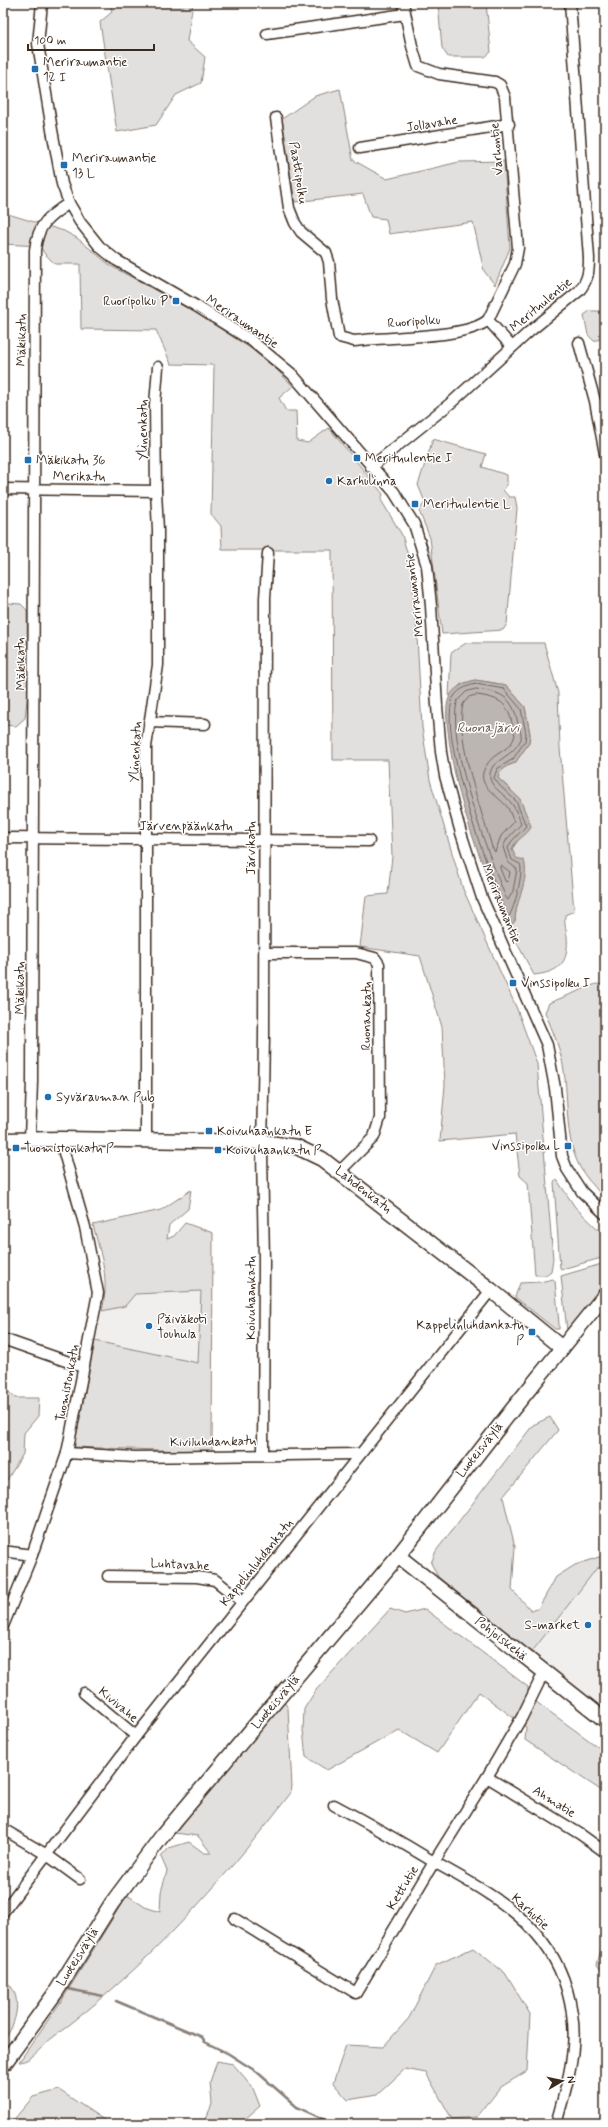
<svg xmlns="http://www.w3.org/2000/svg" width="608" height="2127" font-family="Mynerve,sans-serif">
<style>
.built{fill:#f1efee}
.green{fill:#e2e0de;stroke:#8e857e}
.water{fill:#bcb6b3;stroke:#887e77}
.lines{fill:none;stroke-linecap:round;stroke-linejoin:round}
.shore{stroke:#6f625a;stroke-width:1}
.stream{stroke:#887e77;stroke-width:2.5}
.minor-casing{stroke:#3b2a1e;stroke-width:13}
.secondary-casing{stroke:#3b2a1e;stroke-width:17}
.minor{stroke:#fff;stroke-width:10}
.secondary{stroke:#fff;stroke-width:14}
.poi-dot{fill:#1f6fb2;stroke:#fff;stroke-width:1.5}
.labels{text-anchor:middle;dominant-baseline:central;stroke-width:3;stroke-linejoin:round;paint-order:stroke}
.poi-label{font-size:13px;fill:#3b2a1e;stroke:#fff;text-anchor:start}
.street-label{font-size:13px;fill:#3b2a1e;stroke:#fff}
.water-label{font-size:14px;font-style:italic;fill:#685b52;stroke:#fff}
</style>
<rect width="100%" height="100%" fill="#fff"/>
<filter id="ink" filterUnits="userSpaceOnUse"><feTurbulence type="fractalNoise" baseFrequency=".025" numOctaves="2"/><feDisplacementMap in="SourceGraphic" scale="8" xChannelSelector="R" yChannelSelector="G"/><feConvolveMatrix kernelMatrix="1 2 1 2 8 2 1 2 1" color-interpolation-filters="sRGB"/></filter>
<g filter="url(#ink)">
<!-- built -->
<g class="built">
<polygon points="201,1291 198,1363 95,1341 102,1311 125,1306 135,1294"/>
<polygon points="597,1568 605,1568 605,1709 531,1653"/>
</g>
<!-- green -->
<g class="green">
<polygon points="110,3 193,3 187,41 205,57 201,83 176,95 156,125 117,132 100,22 112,12"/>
<polygon points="438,3 486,3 491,52 485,57 448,57 442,48"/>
<polygon points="340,89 353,160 387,179 459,162 504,161 510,248 495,285 484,271 473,222 389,234 386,219 371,217 363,194 295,202 282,119 315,96"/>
<polygon points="3,178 8,214 64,231 77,238 111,266 193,311 250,348 276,369 293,386 279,398 286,411 296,411 297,441 308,443 329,428 383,494 381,500 402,535 411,566 416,619 422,727 430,780 463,889 517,1009 537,1064 553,1259 551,1271 546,1275 535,1275 528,1183 520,1176 515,1134 440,1141 445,1085 442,1027 420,956 360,947 366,896 388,894 392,856 388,760 333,760 332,550 222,550 221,526 211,514 214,365 171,364 156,330 81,329 80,264 55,264 44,253 40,246 3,244"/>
<polygon points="590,311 605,311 605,337 594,341 588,335 584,315"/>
<polygon points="433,439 486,454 482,467 507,475 507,485 503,490 509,497 515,497 517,508 507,624 503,630 442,634 430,538 419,511 425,502 418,485"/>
<polygon points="3,598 8,603 21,604 27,610 28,691 25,718 16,726 3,725"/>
<path d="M466,643h78l14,50 2,55 14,163 -9,4c-1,9 1,14 2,21 2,27 -7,36 -33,39l-25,-47 6,-7c0,-7 2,-12 2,-18 2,-14 0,-42 -5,-54l7,-10 11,-10 -19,-39 -13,-12 2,-6 7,-6 8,-3 14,-20 1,-9 -5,-27 -19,-22 -17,-3 -14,-2 -14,4 -12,13 2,-44z"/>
<path d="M596,984l9,1v211c-5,-2 -8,-6 -11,-10 -32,-32 -24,-74 -30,-115 -3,-21 -11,-39 -19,-59l4,-9z"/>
<polygon points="557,1180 575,1207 605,1236 605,1257 562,1269 560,1268 554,1182"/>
<path d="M191,1190l-3,19 -19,16 -2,14 7,-3 11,-13 28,10 -1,219 -138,-5 21,-106 103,22 3,-72 -66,3 -10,12 -23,5c8,-34 -1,-54 -9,-86l68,-15z"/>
<polygon points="605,1263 605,1285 567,1331 561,1276"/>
<polygon points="553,1279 555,1281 559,1324 559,1329 555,1329 515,1297 520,1283 540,1282"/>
<polygon points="3,1386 15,1398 39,1398 38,1416 24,1433 23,1454 7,1480 3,1479"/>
<polygon points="550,1417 558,1430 503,1497 515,1547 512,1590 531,1610 538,1609 556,1577 575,1565 605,1555 605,1568 597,1568 531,1653 438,1577 431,1563 436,1551 533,1425"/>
<polygon points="390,1609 405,1614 425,1609 528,1687 528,1696 605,1752 605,1793 525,1740 526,1727 479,1692 437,1753 399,1730 327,1770 306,1757 303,1730 304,1709 316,1690"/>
<path d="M284,1702l4,6 4,79 -2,7c-69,90 -146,176 -238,244 -9,7 -21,24 -33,24l43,-62 65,-105 18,12 15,5 1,-20 6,-21 -6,-14 8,-9 20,-6 15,11h7l-13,-17 -23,-3z"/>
<polygon points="605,1927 605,1974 597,1965 602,1945 600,1930"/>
<polygon points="473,1948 505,1973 530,2014 527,2071 501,2087 477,2117 452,2119 426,2073 405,2069 377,2095 348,2100 333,2083 346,2045 383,2047 409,2018 436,1965"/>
<path d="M3,1979c22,14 14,45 0,62z"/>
<polygon points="217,2061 233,2064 252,2086 260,2106 244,2120 228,2119 222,2124 190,2124 205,2121 212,2104 210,2082"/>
<polygon points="59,2090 110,2124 10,2124 33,2097"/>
</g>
<!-- water -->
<path class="water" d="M475,680l31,5 19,22 5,27 -1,9 -14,20 -8,3 -7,6 -2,6 22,21 11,27c-2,9 -16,13 -19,23l4,9 8,2c6,21 -9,41 -9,61l-6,7c-27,-62 -54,-129 -61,-197 -1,-10 -3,-24 1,-33 4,-11 16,-15 26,-18z"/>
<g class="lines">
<!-- shore -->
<g class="shore">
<path d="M476,684l28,5 17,20 5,25 -1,7 -12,18 -16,10 -3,9 6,8 16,15 10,25 -15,16 -3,6 4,12 8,4c4,7 -6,46 -11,52 -6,-5 -9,-19 -12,-27 -16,-37 -56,-151 -45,-188 3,-11 15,-15 24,-17z"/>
<path d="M476,689c26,3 37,8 42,35 1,4 4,10 3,15 -6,14 -19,18 -28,27 -11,19 10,25 19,38 4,6 7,13 9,20l-14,15 -4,8 5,15 9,7 -4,22 -5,9 -2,-2c-18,-45 -59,-150 -49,-197l9,-9z"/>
<path d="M477,695c31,4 31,12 38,40 -4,16 -19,16 -27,28 -17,22 10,31 20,45 2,4 4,10 6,14l-13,14 -6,16 -3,-5c-10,-35 -37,-108 -29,-143l6,-7z"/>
<polygon points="501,865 510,872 508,882 505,881 500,868"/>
</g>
<!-- stream -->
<g class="stream">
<polyline points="68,1989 103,1996"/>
<polyline points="116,2001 202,2037 205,2042 229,2054 257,2072 297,2107 334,2124"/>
</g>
<!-- minor casing -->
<g class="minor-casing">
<g id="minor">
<polyline points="42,3 38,44 52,130 62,184 69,203 80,222 100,247 116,260 196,306 252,341 292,374 394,492 414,524 427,566 431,606 437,706 441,752 445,776 461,833 482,898 547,1045 555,1088 562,1156 567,1169 582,1192 605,1214"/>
<polyline points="403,3 412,46 418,66 439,74 495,82 500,85 505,97 518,248 515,264 488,320 512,347"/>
<polyline points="267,34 405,14"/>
<path d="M276,118l13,90 6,15 6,9 25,21 3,9 3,37 7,38 15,4c33,-5 112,-2 134,-21"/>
<polyline points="360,148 509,124"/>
<polyline points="579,343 595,401 605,454"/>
<path d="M371,467l81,-65 77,-70 50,-41c9,-11 10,-19 10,-33l-19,-255"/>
<polyline points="3,489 156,491"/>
<polyline points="149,722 205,724"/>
<polyline points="3,838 369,841"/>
<polyline points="265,953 356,953 375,958 379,964 380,1118 374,1137 339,1172"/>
<path d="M30,1139l2,-57 3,-832c3,-26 13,-33 34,-47"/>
<polyline points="146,1140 146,747 158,665 158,530 156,491 155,405 158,367"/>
<polyline points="3,1339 83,1367"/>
<polyline points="67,1453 135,1457 359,1454"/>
<polyline points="263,1454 264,1260 262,1152 264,1037 265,598 268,553"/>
<polyline points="3,1551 32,1555"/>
<polyline points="108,1576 197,1577 215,1580 242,1601"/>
<polyline points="3,1626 32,1555 67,1453 98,1293 85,1227 60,1139"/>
<polyline points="84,1693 136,1736"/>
<polyline points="487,1777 580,1834 605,1852"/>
<path d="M334,1805c34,18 67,37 100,57 57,32 114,61 133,128 5,18 8,38 6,57 -2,26 -10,52 -17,77"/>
<polyline points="3,1829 47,1855 80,1879"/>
<polyline points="3,1912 136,1736 491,1290"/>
<polyline points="235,1919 356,1993 434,1862 487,1777 522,1717 544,1672"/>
</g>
</g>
<!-- secondary casing -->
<g class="secondary-casing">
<g id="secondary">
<polyline points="3,1140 60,1139 262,1142 297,1147 322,1159 491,1290 562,1348"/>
<polyline points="398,1556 605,1720"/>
<polyline points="3,2065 56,1992 112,1903 162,1836 398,1556 512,1410 605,1295"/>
</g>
</g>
<!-- minor -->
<use href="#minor" class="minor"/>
<!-- secondary -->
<use href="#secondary" class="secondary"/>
</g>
</g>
<!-- markers -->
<g class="poi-dot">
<rect x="31" y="65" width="8" height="8" rx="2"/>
<rect x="60" y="161" width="8" height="8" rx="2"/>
<rect x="172" y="297" width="8" height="8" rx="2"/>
<rect x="353" y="454" width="8" height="8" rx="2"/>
<rect x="24" y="456" width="8" height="8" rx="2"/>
<circle cx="329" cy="481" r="4"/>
<rect x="411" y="500" width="8" height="8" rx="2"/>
<rect x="509" y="979" width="8" height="8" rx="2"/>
<circle cx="48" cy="1097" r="4"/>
<rect x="205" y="1127" width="8" height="8" rx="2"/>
<rect x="564" y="1142" width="8" height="8" rx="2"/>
<rect x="12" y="1144" width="8" height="8" rx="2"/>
<rect x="214" y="1146" width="8" height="8" rx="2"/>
<circle cx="149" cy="1326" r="4"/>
<rect x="528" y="1328" width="8" height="8" rx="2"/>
<circle cx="588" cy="1625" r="4"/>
</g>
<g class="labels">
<!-- poi labels -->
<g class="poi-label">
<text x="43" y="62">Meriraumantie<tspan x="43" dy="15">12 I</tspan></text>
<text x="72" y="158">Meriraumantie<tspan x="72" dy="15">13 L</tspan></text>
<text x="168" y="301" text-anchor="end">Ruoripolku P</text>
<text x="365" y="458">Merituulentie I</text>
<text x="36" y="460">Mäkikatu 36</text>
<text x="337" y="481">Karhulinna</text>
<text x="423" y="504">Merituulentie L</text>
<text x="521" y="983">Vinssipolku I</text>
<text x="56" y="1097">Syvärauman Pub</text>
<text x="217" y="1131">Koivuhaankatu E</text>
<text x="560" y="1146" text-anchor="end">Vinssipolku L</text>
<text x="24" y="1148">Tuomistonkatu P</text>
<text x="226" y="1150">Koivuhaankatu P</text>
<text x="157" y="1319">Päiväkoti<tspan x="157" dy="15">Touhula</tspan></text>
<text x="524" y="1325" text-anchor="end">Kappelinluhdankatu<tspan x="524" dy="15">P</tspan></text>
<text x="580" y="1625" text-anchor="end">S-market</text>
</g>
<!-- street labels -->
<g class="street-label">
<text transform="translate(432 124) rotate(-9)">Jollavahe</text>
<text transform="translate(497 149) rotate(-95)">Varhontie</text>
<text transform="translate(298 173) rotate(81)">Paattipolku</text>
<text transform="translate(541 305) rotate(-40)">Merituulentie</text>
<text transform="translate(242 322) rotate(34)">Meriraumantie</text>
<text transform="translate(414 322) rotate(-4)">Ruoripolku</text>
<text transform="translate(22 340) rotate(-89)">Mäkikatu</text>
<text transform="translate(143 430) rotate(-90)">Ylinenkatu</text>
<text transform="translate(79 477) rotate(1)">Merikatu</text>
<text transform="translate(415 595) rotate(-97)">Meriraumantie</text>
<text transform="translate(21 664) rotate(-91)">Mäkikatu</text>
<text transform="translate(136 752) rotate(-87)">Ylinenkatu</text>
<text x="186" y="826">Järvenpäänkatu</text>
<text transform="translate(251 848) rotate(-90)">Järvikatu</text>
<text transform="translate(501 904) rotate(68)">Meriraumantie</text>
<text transform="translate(20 988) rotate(-90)">Mäkikatu</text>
<text transform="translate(367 1016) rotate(-89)">Ruonankatu</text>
<text transform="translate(363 1190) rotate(38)">Lahdenkatu</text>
<text transform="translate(251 1298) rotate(-90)">Koivuhaankatu</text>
<text transform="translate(68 1383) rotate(-79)">Tuomistonkatu</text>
<text transform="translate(213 1442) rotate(-1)">Kiviluhdankatu</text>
<text transform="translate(480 1450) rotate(-52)">Luoteisväylä</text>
<text transform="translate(257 1563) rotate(-51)">Kappelinluhdankatu</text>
<text transform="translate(180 1565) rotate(3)">Luhtavahe</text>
<text transform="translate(501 1639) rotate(38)">Pohjoiskehä</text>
<text transform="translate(276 1702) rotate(-50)">Luoteisväylä</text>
<text transform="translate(118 1705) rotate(40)">Kivivahe</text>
<text transform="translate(554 1802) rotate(32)">Ahmatie</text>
<text transform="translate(403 1888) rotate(-59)">Kettutie</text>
<text transform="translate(530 1912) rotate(43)">Karhutie</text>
<text transform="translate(78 1957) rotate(-58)">Luoteisväylä</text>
</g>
<!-- water labels -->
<g class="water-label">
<text x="488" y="728">Ruonajärvi</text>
</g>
</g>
<!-- margin -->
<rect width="608" height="2127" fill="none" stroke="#fff" stroke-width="16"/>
<rect x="8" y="8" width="592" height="2111" fill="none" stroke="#3b2a1e" stroke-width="1.5" filter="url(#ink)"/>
<!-- north arrow -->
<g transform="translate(562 2081) rotate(81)" stroke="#ffffff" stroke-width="3" paint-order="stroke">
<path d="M0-3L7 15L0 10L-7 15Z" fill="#3b2a1e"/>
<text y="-6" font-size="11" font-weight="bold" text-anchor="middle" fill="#3b2a1e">N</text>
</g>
<!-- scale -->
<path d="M28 44v6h126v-6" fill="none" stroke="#3b2a1e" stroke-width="2"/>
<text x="34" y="44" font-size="12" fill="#3b2a1e" stroke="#ffffff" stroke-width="3" paint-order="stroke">100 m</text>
</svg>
